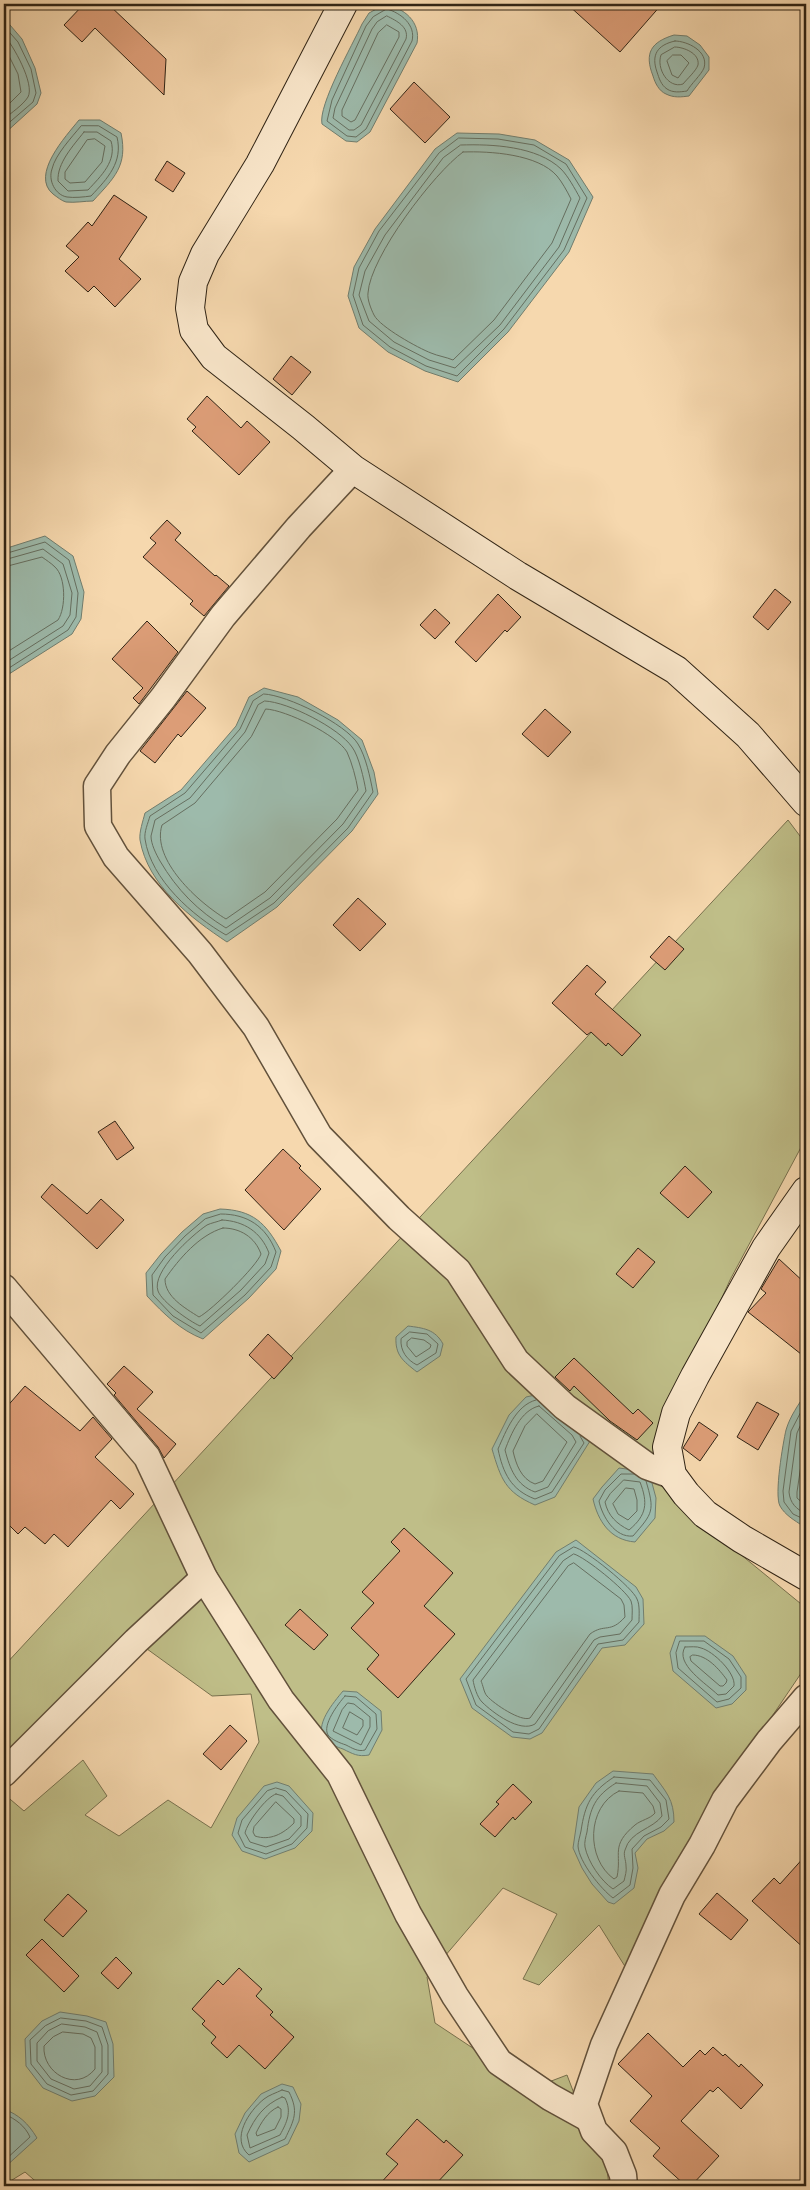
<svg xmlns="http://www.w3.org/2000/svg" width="810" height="2190" font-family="'IM FELL Double Pica',serif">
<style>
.green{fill:#bfbe88;stroke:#78714e}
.water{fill:#9dbaab;stroke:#717e6f}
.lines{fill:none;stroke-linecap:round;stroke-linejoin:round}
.shore{stroke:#666f60;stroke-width:1}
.building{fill:#dc9d77;stroke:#302415}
.street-casing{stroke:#62513b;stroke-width:29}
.secondary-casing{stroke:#302415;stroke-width:30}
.street{stroke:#f9e6ca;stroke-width:26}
.secondary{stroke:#f9e6ca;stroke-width:28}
</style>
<rect width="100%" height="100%" fill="#f6d8ae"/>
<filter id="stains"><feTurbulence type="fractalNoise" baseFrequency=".004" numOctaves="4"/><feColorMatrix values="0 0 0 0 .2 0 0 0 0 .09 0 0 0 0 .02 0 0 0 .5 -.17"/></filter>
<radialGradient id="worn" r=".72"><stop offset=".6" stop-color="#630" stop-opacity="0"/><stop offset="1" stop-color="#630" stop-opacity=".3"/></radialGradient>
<!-- green -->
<polygon class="green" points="788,820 806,844 806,1138 730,1280 657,1440 674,1500 806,1608 806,1666 731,1777 626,1968 599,1925 539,1985 523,1979 557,1914 503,1888 427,1977 435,2023 533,2088 567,2075 591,2138 607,2169 609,2186 41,2186 25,2172 4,2185 4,1794 24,1811 83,1760 107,1796 85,1815 119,1836 168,1800 211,1828 259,1742 251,1694 212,1696 136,1641 137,1622 4,1756 4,1666"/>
<!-- water -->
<g class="water">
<path d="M384,5c20,2 37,17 33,38l-47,89 -13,10 -11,-1 -24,-17c-4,-19 31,-80 40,-100l7,-11z"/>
<polygon points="4,18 22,39 35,68 41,93 37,104 4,134"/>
<path d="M674,35l13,1 13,9 9,12v13l-20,26c-8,1 -15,2 -23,-2 -7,-3 -11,-11 -13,-18 -9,-23 -2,-34 21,-41z"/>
<path d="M79,120h21l21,13c7,33 -7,45 -28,68 -8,0 -18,2 -27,1 -4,-1 -9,-5 -13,-8 -23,-19 13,-58 26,-74z"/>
<polygon points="457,133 499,134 535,140 569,160 593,197 569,252 508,332 458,382 425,371 388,352 359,328 348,296 354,267 375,229 435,149"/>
<polygon points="45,536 73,556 84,592 81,619 72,634 9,674 4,672 4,549"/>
<path d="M264,688l34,9 40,23 24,20 12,32 4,22 -26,37 -75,76 -50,35c-36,-24 -79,-56 -87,-102 -1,-8 3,-19 5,-27l36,-23 55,-64 13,-29z"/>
<path d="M220,1209c33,1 46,14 61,42l-5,18 -27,29 -46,41c-23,-9 -39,-25 -56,-43l-1,-23 15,-19 21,-22 21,-18z"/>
<path d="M408,1326c15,2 27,3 35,18l-3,12 -23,16c-14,-11 -22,-17 -21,-35z"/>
<path d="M544,1393l46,48 -35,56 -20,8c-30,-13 -34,-26 -43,-56l17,-34 17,-18z"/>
<path d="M806,1393v132l-3,1c-9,-6 -18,-11 -23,-20 -6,-11 3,-63 6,-76 4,-14 13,-26 20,-37z"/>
<path d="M619,1468l30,4 7,26 -1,20 -20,24c-25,-2 -37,-21 -42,-43l9,-12z"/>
<polygon points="576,1540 636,1587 643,1599 644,1624 625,1645 602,1648 542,1733 530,1739 512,1737 472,1708 460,1679 556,1552"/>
<polygon points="676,1636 705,1636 733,1656 746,1676 746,1690 732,1704 716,1708 673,1671 670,1653"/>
<path d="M343,1691l14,1 24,19 1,19 -13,25c-11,2 -16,-1 -26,-6 -6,-2 -14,-5 -18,-9 -12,-14 9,-38 18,-49z"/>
<path d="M613,1771l40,3c13,18 21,25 21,48l-10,9 -17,8 -12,14 3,15 -4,20 -20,16 -6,-2 -16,-18 -10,-16 -9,-20 6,-41 17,-24z"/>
<polygon points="277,1782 289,1786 313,1813 312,1831 295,1848 265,1859 242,1851 232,1835 237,1818 264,1786"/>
<polygon points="60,2012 87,2016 106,2022 113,2044 114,2077 95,2096 72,2101 43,2088 26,2066 25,2039 42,2021"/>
<polygon points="282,2084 293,2087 301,2104 299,2121 288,2144 249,2162 239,2153 235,2134 245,2113 261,2094"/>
<path d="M4,2109c15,6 24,14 33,29l-33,30z"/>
</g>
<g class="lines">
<!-- shore -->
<g class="shore">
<path d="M387,9c14,4 29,16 25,32l-46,88 -10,8 -9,-1 -20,-15 5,-21 34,-74 7,-9z"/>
<path d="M387,16c10,5 22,11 19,23l-45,86 -7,5h-5l-16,-12 2,-10 37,-79 5,-7z"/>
<polygon points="387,25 399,32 399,37 355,120 351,122 342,116 342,110 378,33"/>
<polyline points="4,26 18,42 31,69 36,93 33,102 4,127"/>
<path d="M4,35c9,10 31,49 24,62 -5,8 -17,16 -24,22"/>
<path d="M675,41c12,0 34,10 29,27 -3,7 -13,16 -17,23 -7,1 -14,2 -20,-2 -6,-4 -8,-11 -10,-17 -6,-17 0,-27 18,-31z"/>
<polyline points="4,46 18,74 21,92 4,109"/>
<path d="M675,47c8,0 25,6 23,18 -2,6 -11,14 -15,19 -15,5 -27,-16 -22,-29z"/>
<polygon points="673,55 681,55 689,63 678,78 672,75 667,61"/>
<path d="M99,126l18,11c6,25 -9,41 -26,59 -7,1 -17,2 -24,1 -12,-2 -19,-17 -15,-28 3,-14 20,-32 29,-43z"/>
<path d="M84,132h13l14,9c6,20 -10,35 -23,49l-20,1 -10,-10c-1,-18 15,-35 26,-49z"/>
<polygon points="459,138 498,139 534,145 566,164 587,198 564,250 504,329 457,376 426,366 390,347 363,325 353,295 359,268 379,231 439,153"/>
<polygon points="95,139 105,146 102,162 85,182 70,183 65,179 65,172 87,140"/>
<path d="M461,145c31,-1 76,1 100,24 7,7 14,20 19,29l-21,49 -59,78 -45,43 -26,-8 -35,-18 -25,-21 -10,-26 6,-24 20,-36 58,-77z"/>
<path d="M463,152c27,-1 75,2 94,24 5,6 10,15 14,23l-19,44 -58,77 -41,40c-7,-3 -15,-4 -22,-7 -13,-5 -51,-26 -57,-38 -3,-6 -7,-16 -6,-22 2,-36 66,-120 95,-141z"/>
<polyline points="4,554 45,542 69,560 78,593 76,617 68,630 9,668 4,668"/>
<polyline points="4,560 43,549 63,564 72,593 70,615 63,626 8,661 4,662"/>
<path d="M4,567l38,-10c4,3 9,6 13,10 11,10 11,41 3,53l-54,34"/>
<path d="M264,694c23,1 82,30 94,50 8,13 12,33 15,48l-25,36 -74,75 -48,32c-33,-19 -75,-55 -81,-96 -1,-7 3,-16 5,-23l35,-23 55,-64 13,-28z"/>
<path d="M265,701c23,1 74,27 87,46 7,9 12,33 14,44l-23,33 -73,74 -44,30c-28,-17 -49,-38 -66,-67 -4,-7 -9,-17 -9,-25 1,-5 3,-11 4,-16l35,-22 55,-66 13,-27z"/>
<path d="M266,709c20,1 71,26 81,43 5,11 9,26 11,38l-21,29 -72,73 -39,27c-27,-16 -75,-59 -64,-94l33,-22 56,-66z"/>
<path d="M221,1214c26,0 45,12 55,38l-5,15 -26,28 -44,38 -28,-17 -20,-21 -1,-20 13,-18 20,-21 20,-17z"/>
<path d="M222,1220c22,1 39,12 47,33l-4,11 -24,26 -41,36c-11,-5 -38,-24 -42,-35 -7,-19 34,-56 49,-66 4,-2 10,-3 15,-5z"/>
<path d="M223,1228c17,0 32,9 38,26 -4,12 -50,57 -62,63 -14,-9 -34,-20 -34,-38 14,-20 34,-44 58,-51z"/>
<path d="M410,1332l17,2 11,10 -2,9 -19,12c-10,-5 -17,-14 -16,-26z"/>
<polygon points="412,1338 424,1340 431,1345 430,1348 416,1357 407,1346 407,1342"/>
<path d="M536,1400c-20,5 -30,31 -38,49 5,24 13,41 37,50l17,-7 32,-49 -4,-7"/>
<polyline points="806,1402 791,1431 783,1491 784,1502 793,1514 806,1520"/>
<path d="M539,1406l33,29 4,7 -28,45 -13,5c-19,-7 -25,-23 -30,-42 6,-16 16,-40 34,-44z"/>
<path d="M806,1413l-9,20 -8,59c1,11 7,17 17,22"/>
<path d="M537,1414l30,28 -24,39 -8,3c-14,-5 -19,-20 -22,-33l12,-25z"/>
<polyline points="806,1431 797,1492 797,1498 806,1506"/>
<path d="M634,1474h-13l-16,16 -6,11c3,15 16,37 34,35 20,-23 22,-25 13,-55"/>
<path d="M624,1480l16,2c8,21 7,33 -11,48 -12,-6 -21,-14 -24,-28l5,-8z"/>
<polygon points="626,1488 634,1489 637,1500 637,1511 628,1520 618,1514 613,1504"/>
<path d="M574,1547c11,2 59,41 63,52 3,6 2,16 2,23l-16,18 -25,4 -59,85 -10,5 -16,-2 -37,-27 -10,-26 93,-123z"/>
<path d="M574,1554c11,3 52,36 57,47 2,5 1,13 1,19l-12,14 -20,3 -6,3 -59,84c-15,9 -42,-11 -53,-22 -5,-5 -8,-16 -9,-22l90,-119z"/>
<path d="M574,1563l47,36 3,6 1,12c-15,17 -20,6 -35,17l-60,84c-9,4 -36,-14 -43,-22 -3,-3 -4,-11 -6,-15l87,-115z"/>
<polygon points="680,1641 704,1641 729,1659 741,1677 741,1688 729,1699 717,1702 678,1668 676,1653"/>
<path d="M685,1647c5,0 12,-1 16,1 12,3 35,25 33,38l-8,8 -8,1c-11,-11 -44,-31 -33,-48z"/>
<path d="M693,1655c14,0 26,14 34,25l-1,3 -3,3h-3l-29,-25 -1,-4z"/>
<path d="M345,1696l11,1 20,17 1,15 -12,21c-7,2 -13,-2 -19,-5 -6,-2 -14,-5 -18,-10 -6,-10 10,-31 17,-39z"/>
<polygon points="348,1703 354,1704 370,1717 370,1727 361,1745 333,1731 342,1710"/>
<polygon points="350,1712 363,1720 363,1726 357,1735 343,1728"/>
<path d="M614,1777l36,3 16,20 3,19 -8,8 -17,9 -12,13 1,19 -3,17 -17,13c-12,-9 -34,-36 -35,-52 0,-4 2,-10 3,-15 4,-27 10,-39 33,-54z"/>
<path d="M616,1783l31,3 13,17 2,13c-9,13 -32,15 -37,34 -2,5 1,10 1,16 1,5 -1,10 -2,15l-11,8c-12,-8 -25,-27 -28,-42 -1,-4 1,-11 2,-15 3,-24 8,-36 29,-49z"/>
<polygon points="276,1788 286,1791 308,1814 307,1828 292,1844 266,1854 245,1847 238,1833 242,1820 267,1791"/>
<path d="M619,1791l24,2 10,13 2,7c-5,6 -14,7 -20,12 -25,21 -13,28 -18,52l-3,2c-28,-20 -28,-72 5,-88z"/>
<path d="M276,1794l7,2 18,20v10l-12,13 -23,8 -16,-5 -5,-9c2,-10 21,-36 31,-39z"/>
<path d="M276,1802l18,17v4c-11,11 -24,18 -39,13l-2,-4 1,-5z"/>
<polygon points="61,2018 86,2021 102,2027 108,2045 108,2074 93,2091 71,2095 47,2084 31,2064 30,2040 45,2026"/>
<polygon points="62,2024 85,2027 97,2032 102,2046 102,2072 90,2086 74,2089 51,2079 37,2061 37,2043 48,2031"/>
<path d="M63,2032l20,2 8,4 4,9v22c-19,24 -53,4 -51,-23l9,-9z"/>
<path d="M282,2090l7,2c10,20 5,28 -4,47l-36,16c-19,-16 0,-44 15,-56 5,-4 12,-6 18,-9z"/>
<path d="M282,2097l3,1c7,14 2,24 -5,37l-30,13 -3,-13c8,-18 17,-30 35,-38z"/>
<path d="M278,2107l3,2v8l-6,12 -18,7 -1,-3c5,-10 11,-21 22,-26z"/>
<path d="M4,2114c12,5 21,12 26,23l-26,24"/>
</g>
</g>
<!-- building -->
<g class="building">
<polygon points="84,4 108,4 166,59 164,95 95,28 82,42 64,25"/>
<polygon points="567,4 662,4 620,52"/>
<polygon points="414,82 450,117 425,143 390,109"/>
<polygon points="167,161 185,173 173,192 155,180"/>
<polygon points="114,195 147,217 119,259 141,279 115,307 94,286 88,292 65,271 79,257 66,246 88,222 92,226"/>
<polygon points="291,356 311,372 292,395 273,379"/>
<polygon points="207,396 241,428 247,421 270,442 239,475 192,431 196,427 187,419"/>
<polygon points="167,520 181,533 175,540 215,576 216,575 229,586 204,616 190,604 193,601 143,557 156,543 150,538"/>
<polygon points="775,589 791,602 768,630 753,617"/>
<polygon points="498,594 521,617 507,632 505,630 476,662 455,642"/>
<polygon points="435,609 450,623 435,639 420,625"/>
<polygon points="147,621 178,652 139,704 133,698 143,688 112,659"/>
<polygon points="187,691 206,708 181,737 178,734 155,763 140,751"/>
<polygon points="545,709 571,732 548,757 522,734"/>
<polygon points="358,898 386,924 360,951 333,925"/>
<polygon points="669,936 684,949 665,970 650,957"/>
<polygon points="587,965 606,982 595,994 641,1035 622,1056 608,1043 606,1046 591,1032 587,1035 552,1003"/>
<polygon points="115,1121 134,1148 117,1160 98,1132"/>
<polygon points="283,1149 301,1166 299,1168 321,1189 284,1230 245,1190"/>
<polygon points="685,1166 712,1192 688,1218 660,1193"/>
<polygon points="52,1184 87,1214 101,1199 124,1220 97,1249 41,1197"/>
<polygon points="638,1248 655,1262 633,1288 616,1274"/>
<polygon points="779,1259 806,1284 806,1358 748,1312 766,1293 761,1289"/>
<polygon points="268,1334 293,1358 274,1379 249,1355"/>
<polygon points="574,1358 633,1414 638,1409 653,1423 637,1440 610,1421 574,1386 570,1391 555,1377"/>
<polygon points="124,1366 153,1392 137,1409 176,1444 164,1458 158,1447 114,1395 116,1393 107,1384"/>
<polygon points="25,1386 80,1431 93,1417 112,1439 95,1457 134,1494 120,1509 111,1500 68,1547 54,1534 45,1544 25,1527 18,1534 4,1520 4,1410"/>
<polygon points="757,1402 779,1414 758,1450 737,1437"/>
<polygon points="699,1422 718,1435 700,1461 683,1448"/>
<polygon points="404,1528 453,1573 424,1606 455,1634 398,1698 367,1669 379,1655 351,1628 374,1603 362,1592 400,1551 391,1542"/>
<polygon points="300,1609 328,1635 314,1650 285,1625"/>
<polygon points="230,1725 247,1741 221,1770 203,1754"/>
<polygon points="513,1784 532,1802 515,1820 513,1817 495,1837 480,1824 499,1804 496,1802"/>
<polygon points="806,1855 806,1950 752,1901 774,1878 780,1884"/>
<polygon points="717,1893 748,1920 731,1940 699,1914"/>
<polygon points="68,1894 87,1911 63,1937 44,1920"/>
<polygon points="42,1939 79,1976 64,1992 26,1955"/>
<polygon points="116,1957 132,1973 118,1989 101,1973"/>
<polygon points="239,1968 262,1989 256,1996 273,2012 270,2015 294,2037 265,2069 239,2045 227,2058 211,2043 216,2037 202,2024 205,2021 192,2009 218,1980 223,1985"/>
<polygon points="648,2033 683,2067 700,2050 705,2055 713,2047 723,2056 725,2054 739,2067 741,2064 763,2085 741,2109 718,2087 713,2092 710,2090 681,2121 719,2156 691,2186 686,2186 653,2156 660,2148 630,2121 652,2096 618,2064"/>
<polygon points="417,2119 444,2143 446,2140 463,2155 434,2186 378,2186 398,2164 386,2154"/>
</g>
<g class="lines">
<!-- street casing -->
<g class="street-casing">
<g id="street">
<polyline points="353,469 299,527 223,616 163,698 118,754 97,786 98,826 116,857 200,953 256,1027 319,1136 399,1218 458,1271 516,1361 565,1407 647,1466 672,1475"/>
<polyline points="4,1288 147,1457 204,1578 281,1700 340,1774 408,1914 455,1996 499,2062 550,2097 588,2118"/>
<polyline points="4,1773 136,1641 204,1578"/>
<polyline points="624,2186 623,2175 614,2152 594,2131 584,2104 604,2045 672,1895 702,1845 725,1800 769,1741 806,1698"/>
</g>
</g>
<!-- secondary casing -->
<g class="secondary-casing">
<g id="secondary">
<polyline points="343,4 260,164 205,254 193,282 190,308 194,330 214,357 303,427 353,469 518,576 676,670 748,735 806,802"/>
<polyline points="806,1191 766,1248 695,1376 676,1413 667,1447 672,1475 686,1494 705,1514 742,1539 806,1576"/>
</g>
</g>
<!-- street -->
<use href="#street" class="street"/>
<!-- secondary -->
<use href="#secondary" class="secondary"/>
</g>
<!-- margin -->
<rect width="810" height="2190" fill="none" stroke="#f6d8ae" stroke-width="20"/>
<rect x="5" y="5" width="800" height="2180" fill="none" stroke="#302415" stroke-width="2.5"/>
<rect x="10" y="10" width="790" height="2170" fill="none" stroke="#302415"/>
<rect width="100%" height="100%" filter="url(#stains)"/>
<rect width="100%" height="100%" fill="url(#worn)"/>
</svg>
